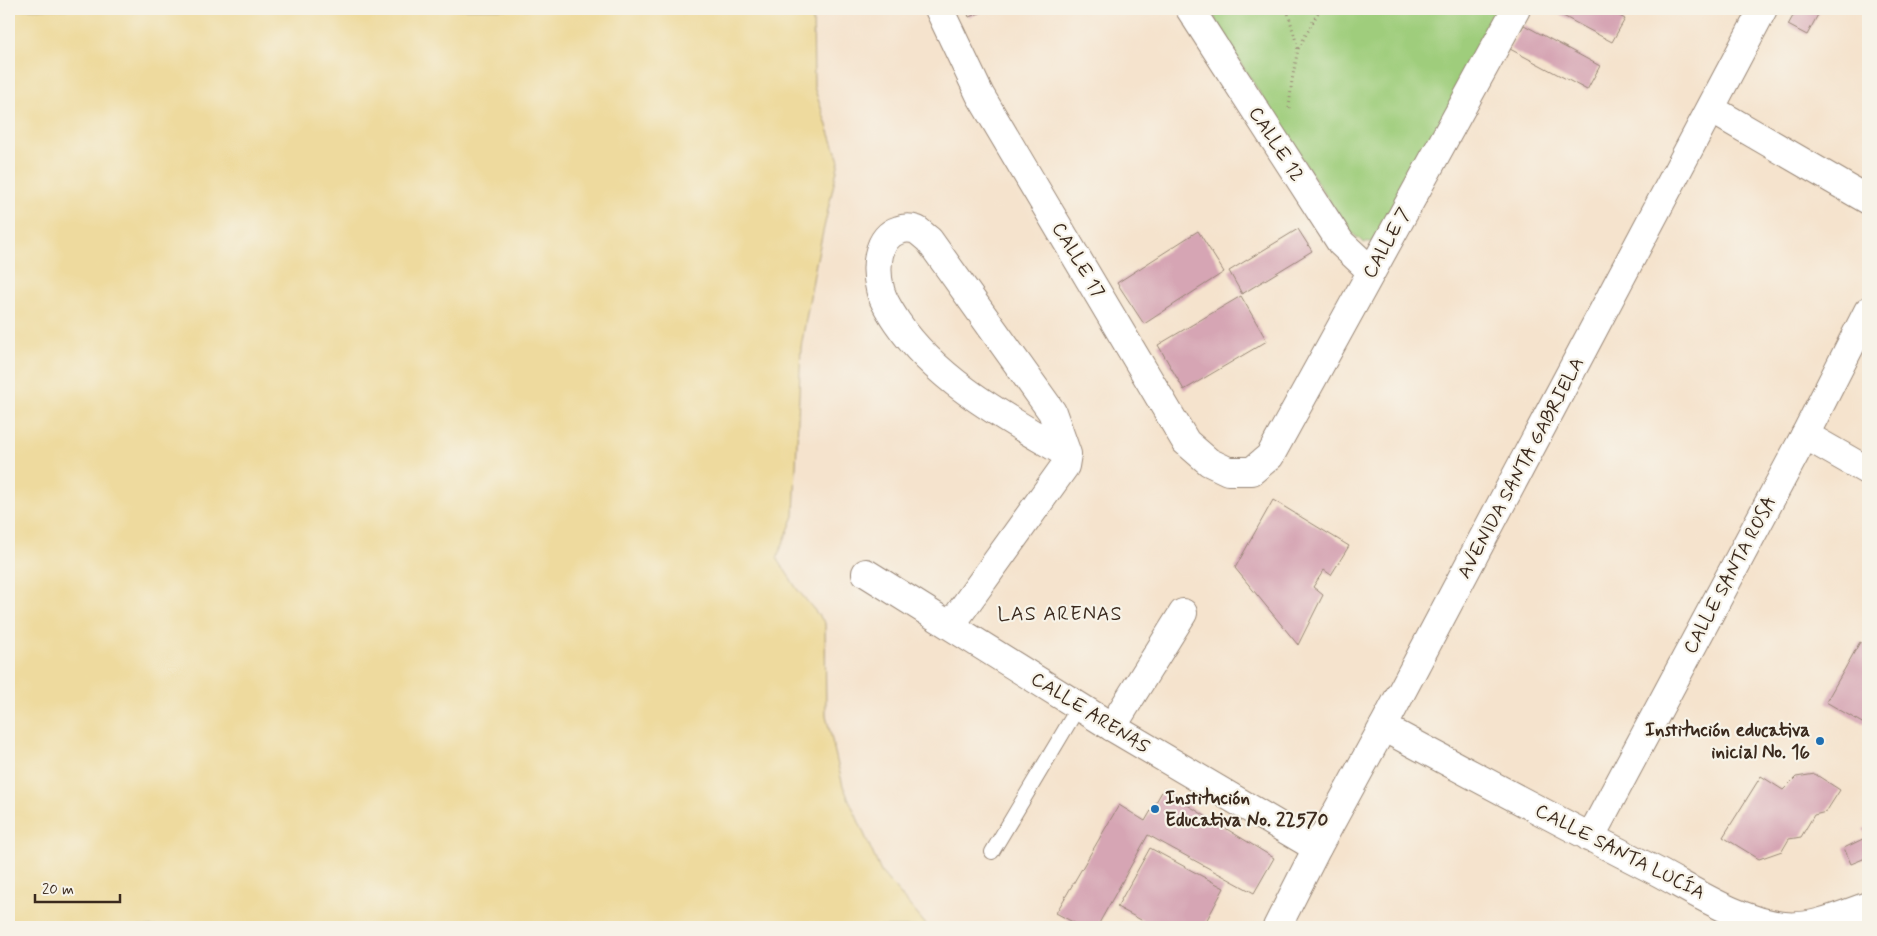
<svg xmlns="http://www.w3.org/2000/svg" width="1877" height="936" font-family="Mynerve,sans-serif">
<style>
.green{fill:#9fcd7b;stroke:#6d7c4c}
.sand{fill:#eeda9e;stroke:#94825e}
.building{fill:#d6a5b4}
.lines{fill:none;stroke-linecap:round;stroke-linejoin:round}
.service-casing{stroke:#988676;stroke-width:16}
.minor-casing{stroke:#988676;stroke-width:30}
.tertiary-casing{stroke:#988676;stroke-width:30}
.path{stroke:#988676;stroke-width:3;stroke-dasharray:1 4;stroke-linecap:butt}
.service{stroke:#fff;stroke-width:14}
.minor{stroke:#fff;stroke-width:28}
.tertiary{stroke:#fff;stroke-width:28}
.poi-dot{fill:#1f6fb2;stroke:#f7f3e8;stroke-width:2}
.labels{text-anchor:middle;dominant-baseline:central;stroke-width:4.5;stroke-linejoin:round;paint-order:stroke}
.street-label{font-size:19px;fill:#3b2a1e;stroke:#f7f3e8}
.poi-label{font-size:19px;font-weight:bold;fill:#3b2a1e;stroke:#f7f3e8;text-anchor:end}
.neighbourhood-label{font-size:20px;letter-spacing:1px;fill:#3b2a1e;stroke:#f7f3e8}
</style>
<rect width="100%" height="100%" fill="#f7f3e8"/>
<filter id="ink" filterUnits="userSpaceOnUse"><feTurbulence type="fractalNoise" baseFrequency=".02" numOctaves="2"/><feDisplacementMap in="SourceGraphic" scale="10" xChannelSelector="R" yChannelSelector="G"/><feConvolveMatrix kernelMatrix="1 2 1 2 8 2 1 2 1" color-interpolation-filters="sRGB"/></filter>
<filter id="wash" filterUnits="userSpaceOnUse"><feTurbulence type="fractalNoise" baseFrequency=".0096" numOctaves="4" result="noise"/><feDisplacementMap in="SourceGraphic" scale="20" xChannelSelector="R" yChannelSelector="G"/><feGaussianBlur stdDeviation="1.12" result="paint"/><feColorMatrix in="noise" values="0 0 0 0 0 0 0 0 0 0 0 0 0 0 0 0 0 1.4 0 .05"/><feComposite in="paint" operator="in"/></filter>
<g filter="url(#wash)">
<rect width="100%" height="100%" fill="#f5e3cd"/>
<!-- green -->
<polygon class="green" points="1210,9 1507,9 1383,240 1364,243 1348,230 1229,45"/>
<!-- sand -->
<polygon class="sand" points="9,9 813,9 814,87 839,161 816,263 801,347 794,516 777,558 797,589 825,623 826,715 843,786 881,872 928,927 9,927"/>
<g id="blocks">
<!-- building -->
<g class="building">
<polygon points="966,9 990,9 969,17"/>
<polygon points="1550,9 1607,9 1625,19 1612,42"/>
<polygon points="1797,9 1821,9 1807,35 1788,25"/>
<polygon points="1524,25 1600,66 1587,90 1510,49"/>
<polygon points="1298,229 1312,251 1242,294 1229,271"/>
<polygon points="1198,231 1224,272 1144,324 1117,283"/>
<polygon points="1241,296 1267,341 1184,390 1158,345"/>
<polygon points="1273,500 1349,546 1331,575 1324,570 1313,587 1323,595 1298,645 1235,568"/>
<polygon points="1860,642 1868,647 1868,717 1864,724 1826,702"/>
<polygon points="1815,774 1840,790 1826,812 1814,815 1801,837 1789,839 1782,851 1759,859 1723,837 1761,776 1783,790 1796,777"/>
<polygon points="1163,790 1274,858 1254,893 1148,835 1097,927 1082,927 1056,913 1119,805 1145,821"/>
<polygon points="1868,827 1868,857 1851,864 1844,848 1867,837 1863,829"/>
<polygon points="1150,848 1224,888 1203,927 1154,927 1117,907"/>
</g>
</g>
</g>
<g filter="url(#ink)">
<use href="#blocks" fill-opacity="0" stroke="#988676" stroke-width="1"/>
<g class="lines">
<!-- service casing -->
<g class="service-casing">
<polyline id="service" points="992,852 1079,706"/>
</g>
<!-- minor casing -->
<g class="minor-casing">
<g id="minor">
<polyline points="939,9 980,95 1186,442 1209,462 1228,471 1252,471 1270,456 1516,9"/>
<polyline points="1190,9 1341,243 1371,271"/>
<polyline points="1711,109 1868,200"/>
<polyline points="1805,435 1868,471"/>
<polyline points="866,573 1112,727 1317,848"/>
<path d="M951,625l114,-159 2,-12 -15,-42 -123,-172c-4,-3 -8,-7 -12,-10 -6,-2 -13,-2 -18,0 -23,7 -24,39 -19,59 2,10 11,24 17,33 41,60 109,96 170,132"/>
<polyline points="1112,727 1183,613"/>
<path d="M1383,727c91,49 181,97 273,144 38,20 84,51 128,55 29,3 58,-11 84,-20"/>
<polyline points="1590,838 1805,435 1868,311"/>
</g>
</g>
<!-- tertiary casing -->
<g class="tertiary-casing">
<polyline id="tertiary" points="1277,927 1317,848 1383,727 1763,9"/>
</g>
<!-- path -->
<g class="path">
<polyline points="1287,9 1298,49"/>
<polyline points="1289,108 1292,80 1298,49 1320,9"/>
</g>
<!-- service -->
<use href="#service" class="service"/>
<!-- minor -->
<use href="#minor" class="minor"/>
<!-- tertiary -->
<use href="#tertiary" class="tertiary"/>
</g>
</g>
<!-- markers -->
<g class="poi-dot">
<circle cx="1820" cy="741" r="5"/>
<circle cx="1155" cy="809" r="5"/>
</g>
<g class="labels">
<!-- street labels -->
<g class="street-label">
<text transform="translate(1276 144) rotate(57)">CALLE 12</text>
<text transform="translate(1387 243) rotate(-61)">CALLE 7</text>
<text transform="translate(1078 260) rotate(59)">CALLE 17</text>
<text transform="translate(1521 468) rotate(-62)">AVENIDA SANTA GABRIELA</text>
<text transform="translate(1730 575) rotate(-62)">CALLE SANTA ROSA</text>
<text transform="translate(1090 713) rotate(32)">CALLE ARENAS</text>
<text transform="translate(1620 852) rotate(27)">CALLE SANTA LUCÍA</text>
</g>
<!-- poi labels -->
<g class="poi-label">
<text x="1810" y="730">Institución educativa<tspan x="1810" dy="22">inicial No. 16</tspan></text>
<text x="1165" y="798" text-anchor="start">Institución<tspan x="1165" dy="22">Educativa No. 22570</tspan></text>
</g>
<!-- neighbourhood labels -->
<g class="neighbourhood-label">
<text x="1060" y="614">LAS ARENAS</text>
</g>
</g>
<!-- margin -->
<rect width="1877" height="936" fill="none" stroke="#f7f3e8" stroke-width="30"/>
<!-- scale -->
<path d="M35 894v8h85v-8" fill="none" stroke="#3b2a1e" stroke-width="2.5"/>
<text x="42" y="894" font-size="15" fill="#3b2a1e" stroke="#f7f3e8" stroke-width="4" paint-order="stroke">20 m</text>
</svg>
